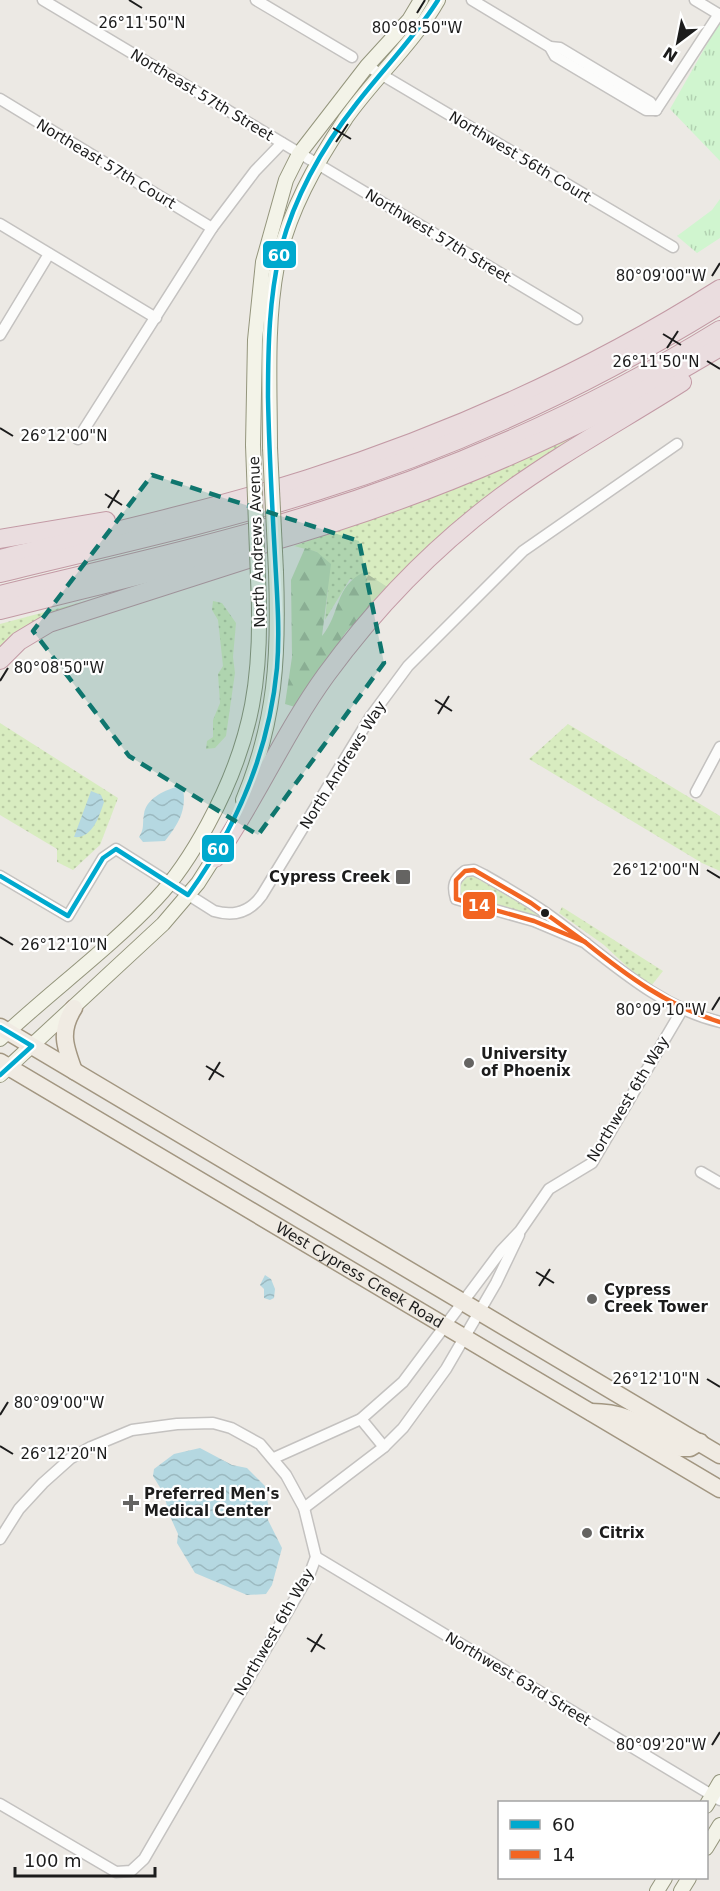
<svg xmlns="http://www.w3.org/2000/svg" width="720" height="1891" font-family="'DejaVu Sans',sans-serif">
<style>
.grass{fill:url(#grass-dots)}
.forest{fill:url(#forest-firs)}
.park{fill:url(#park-tufts)}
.water{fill:url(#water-waves)}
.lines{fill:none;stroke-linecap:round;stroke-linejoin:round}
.minor-casing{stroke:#c4c2c0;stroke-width:13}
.secondary-casing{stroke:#94957c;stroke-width:16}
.primary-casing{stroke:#a29681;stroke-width:19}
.motorway-casing{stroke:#c39aa5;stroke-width:20}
.minor{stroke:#fcfcfb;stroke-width:10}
.secondary{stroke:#f3f3e8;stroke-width:14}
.primary{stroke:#f0ebe3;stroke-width:16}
.motorway{stroke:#eadddf;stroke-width:18}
.secondary-bridge-casing{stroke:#94957c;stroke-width:16;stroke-linecap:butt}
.secondary-bridge{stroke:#f3f3e8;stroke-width:14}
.bus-1-casing{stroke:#fff;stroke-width:9}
.bus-2-casing{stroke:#fff;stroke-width:9}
.bus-1{stroke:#00a9ce;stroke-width:4.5}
.bus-2{stroke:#f26522;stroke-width:4.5}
.marked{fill:#0f766e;fill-opacity:0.2;stroke:#0f766e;stroke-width:4.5;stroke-dasharray:12 8;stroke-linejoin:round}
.ticks{fill:none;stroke:#1c1c1c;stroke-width:2}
.poi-dot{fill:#656462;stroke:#fff;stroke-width:2}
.bus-dot{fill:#1c1c1c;stroke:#fff;stroke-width:2}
.labels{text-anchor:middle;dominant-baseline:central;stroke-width:4.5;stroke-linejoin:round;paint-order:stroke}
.street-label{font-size:15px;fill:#1c1c1c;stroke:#fff}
.poi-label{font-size:15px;font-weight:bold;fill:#1c1c1c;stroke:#fff;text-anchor:start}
.ticks-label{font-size:15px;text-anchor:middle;fill:#1c1c1c;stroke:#fff;stroke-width:4.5;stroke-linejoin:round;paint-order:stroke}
.line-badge{stroke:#fff;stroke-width:2}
.badge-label{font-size:16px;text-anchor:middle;font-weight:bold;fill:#fff}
</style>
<defs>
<pattern id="grass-dots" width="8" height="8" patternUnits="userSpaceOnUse" patternTransform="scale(1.5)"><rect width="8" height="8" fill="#d8ecc0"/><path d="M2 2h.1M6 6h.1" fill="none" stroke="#b9caa4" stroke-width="1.8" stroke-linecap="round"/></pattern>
<pattern id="forest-firs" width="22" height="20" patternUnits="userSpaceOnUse" patternTransform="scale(1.5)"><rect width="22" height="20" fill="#c5dcb7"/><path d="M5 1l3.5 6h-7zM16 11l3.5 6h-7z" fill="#a9bc9d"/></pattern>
<pattern id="park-tufts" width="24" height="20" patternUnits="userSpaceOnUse" patternTransform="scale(1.5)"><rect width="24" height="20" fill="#d0f5cf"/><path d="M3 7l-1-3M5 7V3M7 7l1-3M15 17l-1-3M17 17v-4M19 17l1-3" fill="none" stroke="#b2d1b1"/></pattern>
<pattern id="water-waves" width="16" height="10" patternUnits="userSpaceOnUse" patternTransform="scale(1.5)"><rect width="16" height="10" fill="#b5d8e1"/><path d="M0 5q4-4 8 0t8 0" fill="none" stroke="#9bb9c0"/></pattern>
</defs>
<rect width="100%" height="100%" fill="#ece9e4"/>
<!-- grass -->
<g class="grass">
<polygon points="580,431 583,437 389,588 350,579 325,620 328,588 317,552 294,546 462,486"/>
<polygon points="86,601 86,604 0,654 0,624"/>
<polygon points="213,601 222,603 236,623 233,657 235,673 226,736 215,748 206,749 207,741 213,737 213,720 220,703 218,674 223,666 218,620 212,610"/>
<polygon points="0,723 118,798 100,845 73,870 57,862 57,849 0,815"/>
<polygon points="568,724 720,816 720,871 702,863 529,759"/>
<polygon points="465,871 545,913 534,921 456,899 454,882"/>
<polygon points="562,907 663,971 651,986 638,977 604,945 559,913"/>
</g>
<!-- forest -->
<path class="forest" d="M305,548l12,4 14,12 -9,72c19,-23 12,-49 42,-64l25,16 -43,44 -51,75 -10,-3 7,-47 -1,-77z"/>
<!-- park -->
<g class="park">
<polygon points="719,23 720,24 720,161 670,109"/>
<polygon points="720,199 720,238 697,253 677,236 712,210"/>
</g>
<!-- water -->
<g class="water">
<path d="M176,787l7,2c4,21 -5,36 -18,52l-22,1 -4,-5c6,-9 3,-14 5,-23 2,-15 19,-23 32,-27z"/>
<path d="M91,791l10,4 3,7c-5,15 -12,37 -30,35z"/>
<polygon points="265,1275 271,1279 275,1289 274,1298 270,1300 264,1298 264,1289 260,1285"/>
<polygon points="200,1448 232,1465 247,1468 265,1486 269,1510 268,1520 282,1548 272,1585 266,1594 247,1595 195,1573 177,1543 178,1534 169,1514 164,1494 153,1476 154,1469 174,1454"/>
</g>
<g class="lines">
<!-- minor casing -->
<g class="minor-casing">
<g id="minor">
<polyline points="43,0 577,319"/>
<polyline points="256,0 352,57"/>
<polyline points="472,0 550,47 555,56 646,110 656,110"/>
<polyline points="695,0 720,15"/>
<polyline points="550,47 560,48 650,102 656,110"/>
<polyline points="367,66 673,247"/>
<polyline points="0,99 212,228"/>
<polyline points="656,110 719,14"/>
<polyline points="0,224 156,318"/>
<polyline points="0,335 49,254"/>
<polyline points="78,439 212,228 255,171 282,143"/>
<polyline points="696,792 720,747"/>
<path d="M0,876l68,40 35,-58 13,-9 98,62c20,6 36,1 48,-16l109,-179 37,-50 115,-115 154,-107"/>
<path d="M586,943l-52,-22 -78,-22c-4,-13 -2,-20 9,-28l9,-1 10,5c21,12 42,24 62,38 55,39 107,93 174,109"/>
<polyline points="701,1172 720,1183"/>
<polyline points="361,1419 384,1447"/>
<polyline points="274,1458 361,1419 403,1382 501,1251 520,1231 549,1189 592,1163 682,1010"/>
<polyline points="304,1508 384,1447 403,1428 446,1369 496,1283 519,1235"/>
<polyline points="0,1539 19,1509 43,1483 71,1458 91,1447 132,1430 177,1424 213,1423 231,1428 260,1444 286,1475 304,1508 316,1557 310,1573 144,1859 131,1871 116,1872 0,1804"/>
<polyline points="316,1557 720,1800"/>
</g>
</g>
<!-- secondary casing -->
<g class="secondary-casing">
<g id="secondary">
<polyline points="253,445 255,340 263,262 286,180 299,154 367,66 409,20 421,0"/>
<path d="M270,448c0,-60 -4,-124 7,-182 11,-54 39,-103 69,-148 29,-41 67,-74 92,-118"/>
<path d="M243,800c33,-79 36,-144 33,-228"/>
<path d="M0,1039c50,-47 110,-91 156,-140 21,-22 38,-49 52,-75 46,-85 55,-151 50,-246"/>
<polyline points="0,1075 163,924 198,883 219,850"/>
<polyline points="706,1806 720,1782"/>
<polyline points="706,1848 720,1825"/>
<polyline points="657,1891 665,1878"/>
<polyline points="681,1891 689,1878"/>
</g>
</g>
<!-- primary casing -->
<g class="primary-casing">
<g id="primary">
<path d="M74,1008c-15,23 -9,39 0,63"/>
<polyline points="0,1027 720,1455"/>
<path id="s1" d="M0,1062l720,427"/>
<path d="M591,1412c44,0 53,19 89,36h10l10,-6"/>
</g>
</g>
<!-- motorway casing -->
<g class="motorway-casing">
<g id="motorway">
<polyline points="0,539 106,521"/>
<path d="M0,559c103,-25 207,-48 308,-80 144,-46 284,-109 412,-190"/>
<path d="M0,573c106,-26 213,-49 317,-82 141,-44 277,-108 403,-186"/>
<path d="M0,595c101,-25 203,-47 303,-78 146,-45 287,-107 417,-187"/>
<path d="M0,610c86,-22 173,-42 259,-65 162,-45 317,-112 461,-198"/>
<polyline points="0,660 19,641 49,623 248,559"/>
<path d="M215,858c41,-59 69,-125 111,-183 49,-67 108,-128 175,-178 57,-42 121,-77 181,-115"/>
</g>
</g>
<!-- minor -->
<use href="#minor" class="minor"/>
<!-- secondary -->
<use href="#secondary" class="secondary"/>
<!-- primary -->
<use href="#primary" class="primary"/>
<!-- motorway -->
<use href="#motorway" class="motorway"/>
<!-- secondary-bridge casing -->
<g class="secondary-bridge-casing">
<g id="secondary-bridge">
<polyline points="253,445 258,578"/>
<polyline points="270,448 276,572"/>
</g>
</g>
<!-- secondary-bridge -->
<use href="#secondary-bridge" class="secondary-bridge"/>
<!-- bus-1 casing -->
<g class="bus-1-casing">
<g id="bus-1">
<path d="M0,876l68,40 35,-58 13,-9 72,46c49,-68 81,-143 89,-227 3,-37 0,-74 -2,-111 -3,-53 -6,-107 -7,-160 0,-49 1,-101 13,-149 14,-52 43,-103 76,-145 27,-35 58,-66 81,-103"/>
<polyline points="0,1027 32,1046 0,1075"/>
</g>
</g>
<!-- bus-2 casing -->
<g class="bus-2-casing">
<g id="bus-2">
<polygon points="474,870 531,903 585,942 534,921 456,899 456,880 465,871"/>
<path d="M585,942c42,34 83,64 135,80"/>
</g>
</g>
<!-- bus-1 -->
<use href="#bus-1" class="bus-1"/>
<!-- bus-2 -->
<use href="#bus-2" class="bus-2"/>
</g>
<!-- marked area -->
<path class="marked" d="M152,475l207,66 25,122 -126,172 -129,-79 -96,-125z"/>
<!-- ticks -->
<path class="ticks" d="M129,0l13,8M417,13l8,-13M333,128l18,11M336,142l12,-18M712,276l8,-13M663,334l18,11M667,348l11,-17M707,361l13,8M0,428l13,8M105,494l17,11M108,508l11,-18M0,681l8,-13M435,700l17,11M438,714l11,-18M707,870l13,8M0,937l13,8M712,1010l8,-13M206,1066l18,11M209,1080l11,-18M536,1272l18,11M539,1286l11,-17M707,1379l13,8M0,1415l8,-13M0,1446l13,8M307,1638l18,11M311,1652l11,-18M712,1745l8,-13"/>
<!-- markers -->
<g class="poi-dot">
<rect x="395" y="869" width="16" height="16" rx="3"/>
<circle cx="469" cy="1063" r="6"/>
<circle cx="592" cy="1299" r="6"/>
<path d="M128 1494h6v6h6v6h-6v6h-6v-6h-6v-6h6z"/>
<circle cx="587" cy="1533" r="6"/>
</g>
<circle class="bus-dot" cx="545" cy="913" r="5"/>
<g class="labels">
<!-- street labels -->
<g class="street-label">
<text transform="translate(202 95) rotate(31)">Northeast 57th Street</text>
<text transform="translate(520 157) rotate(31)">Northwest 56th Court</text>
<text transform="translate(106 164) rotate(31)">Northeast 57th Court</text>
<text transform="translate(438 236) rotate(31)">Northwest 57th Street</text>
<text transform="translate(257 542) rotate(-92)">North Andrews Avenue</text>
<text transform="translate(343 765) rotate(-58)">North Andrews Way</text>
<text transform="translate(628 1099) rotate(-59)">Northwest 6th Way</text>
<text stroke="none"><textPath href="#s1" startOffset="418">West Cypress Creek Road</textPath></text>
<text transform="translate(274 1632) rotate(-60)">Northwest 6th Way</text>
<text transform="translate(518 1679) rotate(31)">Northwest 63rd Street</text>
</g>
<!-- poi labels -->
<g class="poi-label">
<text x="390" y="877" text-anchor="end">Cypress Creek</text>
<text x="481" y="1054">University<tspan x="481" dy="17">of Phoenix</tspan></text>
<text x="604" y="1290">Cypress<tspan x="604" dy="17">Creek Tower</tspan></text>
<text x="144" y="1494">Preferred Men's<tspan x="144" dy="17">Medical Center</tspan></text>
<text x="599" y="1533">Citrix</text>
</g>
</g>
<g class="ticks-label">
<text x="142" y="28">26°11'50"N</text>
<text x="417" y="33">80°08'50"W</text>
<text x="661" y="281">80°09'00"W</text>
<text x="656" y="367">26°11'50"N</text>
<text x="64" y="441">26°12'00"N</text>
<text x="59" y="673">80°08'50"W</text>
<text x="656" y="875">26°12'00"N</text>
<text x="64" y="950">26°12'10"N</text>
<text x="661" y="1015">80°09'10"W</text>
<text x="656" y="1384">26°12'10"N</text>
<text x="59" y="1408">80°09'00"W</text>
<text x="64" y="1459">26°12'20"N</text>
<text x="661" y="1750">80°09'20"W</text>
</g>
<g class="line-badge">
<rect x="262" y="240" width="35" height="29" rx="6" fill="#00a9ce"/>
<rect x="201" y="834" width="34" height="29" rx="6" fill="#00a9ce"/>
<rect x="462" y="891" width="34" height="29" rx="6" fill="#f26522"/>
</g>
<g class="badge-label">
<text x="279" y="261">60</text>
<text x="218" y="855">60</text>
<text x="479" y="911">14</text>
</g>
<!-- legend -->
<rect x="498" y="1801" width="210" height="78" fill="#ffffff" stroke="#a4a4a4" stroke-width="1.5"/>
<rect x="510" y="1820" width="30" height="9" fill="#00a9ce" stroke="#a4a4a4" stroke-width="1.5"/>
<text x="552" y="1831" font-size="18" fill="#1c1c1c">60</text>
<rect x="510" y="1850" width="30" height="9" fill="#f26522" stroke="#a4a4a4" stroke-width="1.5"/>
<text x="552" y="1861" font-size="18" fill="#1c1c1c">14</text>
<!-- north arrow -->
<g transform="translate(678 42) rotate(212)" stroke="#ffffff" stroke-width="4.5" paint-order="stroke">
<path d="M0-4.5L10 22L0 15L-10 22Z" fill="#1c1c1c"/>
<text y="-9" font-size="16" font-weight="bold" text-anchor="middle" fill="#1c1c1c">N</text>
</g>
<!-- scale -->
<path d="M15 1867v9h140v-9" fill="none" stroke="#1c1c1c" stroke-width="3"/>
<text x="24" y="1867" font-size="18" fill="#1c1c1c" stroke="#ffffff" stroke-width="4.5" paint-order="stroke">100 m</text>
</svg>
